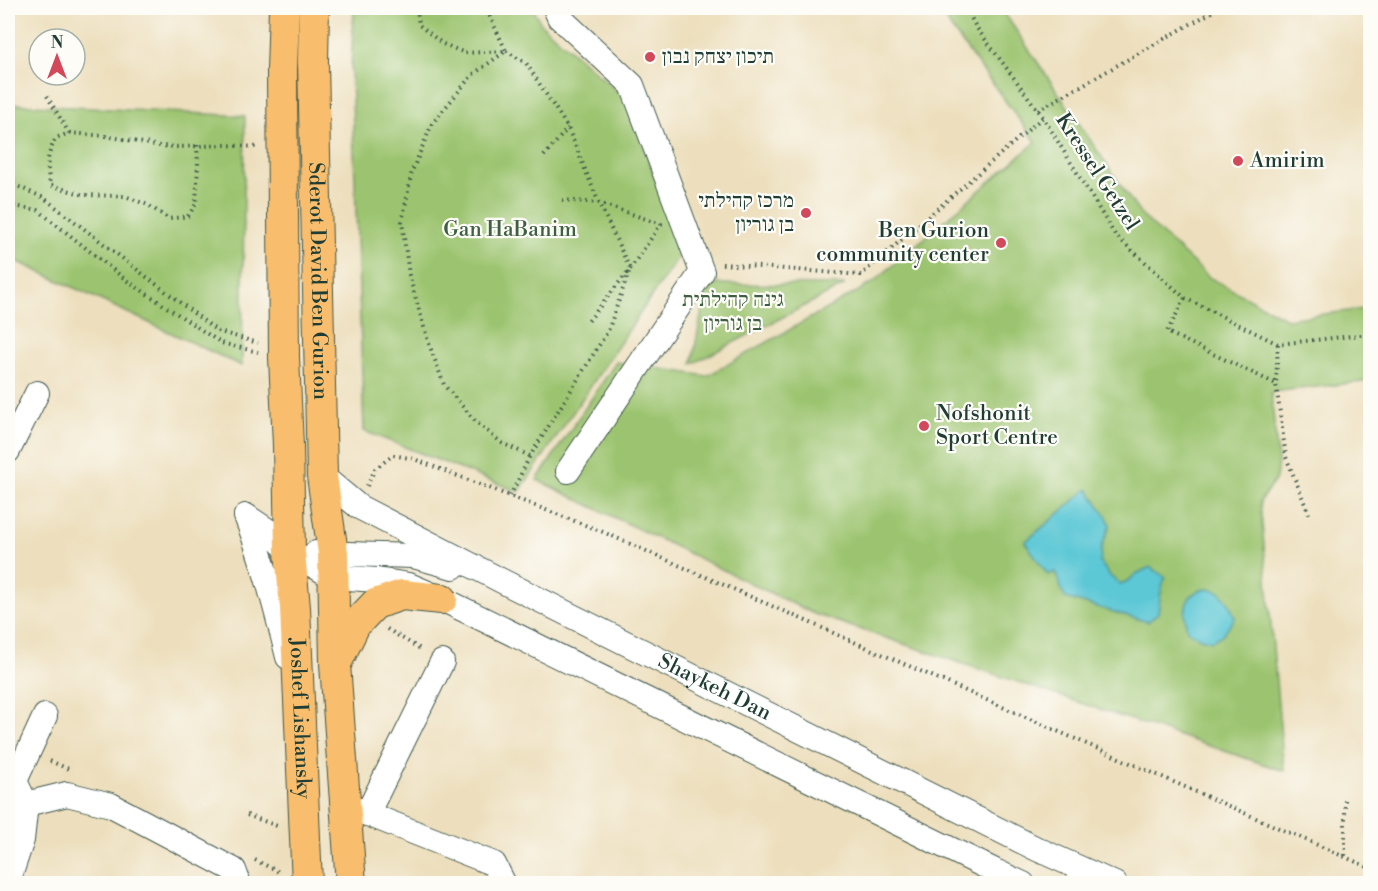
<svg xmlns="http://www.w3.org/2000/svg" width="1378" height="891" font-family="'Libre Bodoni','Frank Ruhl Libre',serif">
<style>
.green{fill:#9cc46f;stroke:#5e8052;stroke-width:1.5}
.water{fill:#5bc7d5;stroke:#3d8284;stroke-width:1.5}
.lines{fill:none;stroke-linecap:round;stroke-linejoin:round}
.minor-casing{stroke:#3e5549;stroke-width:26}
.major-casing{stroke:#3e5549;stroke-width:32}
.path{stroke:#3e5549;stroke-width:4;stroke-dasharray:1.5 4.5;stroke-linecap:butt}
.minor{stroke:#fff;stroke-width:24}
.major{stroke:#f9be6d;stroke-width:30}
.poi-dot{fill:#d1495b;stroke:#fdfcf7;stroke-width:2}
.labels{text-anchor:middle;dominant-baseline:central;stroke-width:4.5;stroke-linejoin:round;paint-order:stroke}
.poi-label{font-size:21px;fill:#1f3d34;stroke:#fdfcf7;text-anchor:start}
.street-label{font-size:21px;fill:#1f3d34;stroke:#fdfcf7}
.park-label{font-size:21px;fill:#3e5f43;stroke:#fdfcf7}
</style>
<rect width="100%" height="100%" fill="#fdfcf7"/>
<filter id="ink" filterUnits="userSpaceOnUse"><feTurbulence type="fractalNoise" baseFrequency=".0167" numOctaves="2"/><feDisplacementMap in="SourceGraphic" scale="12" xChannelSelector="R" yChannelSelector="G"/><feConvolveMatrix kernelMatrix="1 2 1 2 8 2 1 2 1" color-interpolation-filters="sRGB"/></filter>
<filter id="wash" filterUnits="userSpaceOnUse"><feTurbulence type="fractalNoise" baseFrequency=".008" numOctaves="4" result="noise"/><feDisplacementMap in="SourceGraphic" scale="24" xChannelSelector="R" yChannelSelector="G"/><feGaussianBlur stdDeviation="1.35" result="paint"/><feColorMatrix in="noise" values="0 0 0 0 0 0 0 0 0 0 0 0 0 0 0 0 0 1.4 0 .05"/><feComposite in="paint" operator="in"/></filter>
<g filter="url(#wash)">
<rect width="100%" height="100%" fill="#eddfbd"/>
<!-- green -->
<g class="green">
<polygon points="354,8 533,8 541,24 625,98 683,250 519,492 364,431 351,70"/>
<polygon points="940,8 1001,8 1140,214 1210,278 1287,319 1370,308 1370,381 1271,392 1278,461 1276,479 1260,501 1284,771 814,614 537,480 616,362 707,376 871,284 1036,142 951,28"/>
<polygon points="14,104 245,116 242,366 12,259"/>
<polygon points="707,284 845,285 692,364"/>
</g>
<!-- water -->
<g class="water">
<polygon points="1088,489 1107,517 1110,525 1102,546 1100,562 1110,576 1121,584 1129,580 1136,574 1150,567 1165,577 1161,591 1158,613 1148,622 1065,598 1055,572 1048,575 1025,542"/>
<path d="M1208,589l12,3 10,13 5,13 -12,16 -11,7 -12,-3 -13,-8c-3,-14 -4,-32 11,-39 3,-2 7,-1 10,-2z"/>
</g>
</g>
<g filter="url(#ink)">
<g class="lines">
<!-- minor casing -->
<g class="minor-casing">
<g id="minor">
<polyline points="555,8 559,17 632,85 702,272 568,471"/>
<polyline points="8,451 37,393"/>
<path id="s1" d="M322,476l37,31 143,74 535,268 78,35"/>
<polyline points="246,516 270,532 290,552 333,577 377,580 409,585 442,599 997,872 1023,884"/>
<path d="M246,516c18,46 30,93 42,141"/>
<polyline points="316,553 413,556 453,567"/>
<polyline points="8,773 15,781 26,804 22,840 8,882"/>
<polyline points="15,781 45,716"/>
<polyline points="26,804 67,794 111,805 234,870 239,884"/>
<polyline points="345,805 494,864 504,884"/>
<polyline points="367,814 442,662"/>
</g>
</g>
<!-- major casing -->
<g class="major-casing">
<g id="major">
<path id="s2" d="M284,8l-2,62 2,287 4,89 2,106 5,56 12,276"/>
<path id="s3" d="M314,8l-1,54 9,414 11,77 2,111 16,220"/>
<polyline points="337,662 355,625 375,604 402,595 442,599"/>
</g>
</g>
<!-- path -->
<g class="path">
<polyline points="417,8 419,25 443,44 465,53 506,51 486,8"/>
<polyline points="966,8 976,27 1043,117 1115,235 1185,298 1278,344 1370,334"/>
<polygon points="506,51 526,63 568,128 599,203 630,269 608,331 530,456 502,443 476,422 444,385 428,341 409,275 402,222 412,171 432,124 472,75"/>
<polyline points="47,96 69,133"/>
<polyline points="1038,110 1219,8"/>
<path d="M197,145l1,20 -2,39 -8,12 -19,3 -21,-14 -23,-9 -41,-1 -34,-10c-3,-21 -5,-26 6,-47l13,-5 37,3 54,10 18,1 46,-2 34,2"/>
<polyline points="544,156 568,128"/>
<polyline points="8,182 44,198 217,331 258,343"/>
<polyline points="562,200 599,203 661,224 630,269 586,324"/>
<polyline points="8,205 38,210 126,280 221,343 258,352"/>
<polyline points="722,264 861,275 1043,117"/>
<polyline points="1185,298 1167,332 1276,384"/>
<polyline points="1278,344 1276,384 1286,457 1309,514"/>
<polyline points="367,486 375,469 393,455 414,459 603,532 1370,868"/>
<polyline points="510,496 530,456"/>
<polyline points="387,629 422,650"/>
<polyline points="50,761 71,770"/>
<polyline points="1345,800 1345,857"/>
<polyline points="247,815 280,827"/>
<polyline points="255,860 281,873"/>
</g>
<!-- minor -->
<use href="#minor" class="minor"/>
<!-- major -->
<use href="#major" class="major"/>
</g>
</g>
<!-- markers -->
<g class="poi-dot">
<circle cx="650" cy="57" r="6"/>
<circle cx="1238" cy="161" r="6"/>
<circle cx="806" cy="213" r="6"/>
<circle cx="1001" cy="243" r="6"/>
<circle cx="924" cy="426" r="6"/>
</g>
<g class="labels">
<!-- poi labels -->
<g class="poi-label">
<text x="662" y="57">תיכון יצחק נבון</text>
<text x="1250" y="161">Amirim</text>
<text x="794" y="201" text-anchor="end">מרכז קהילתי<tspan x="794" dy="24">בן גוריון</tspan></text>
<text x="989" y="231" text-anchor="end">Ben Gurion<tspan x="989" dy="24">community center</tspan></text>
<text x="936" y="414">Nofshonit<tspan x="936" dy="24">Sport Centre</tspan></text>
</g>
<!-- street labels -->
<g class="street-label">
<text transform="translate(1097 172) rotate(57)">Kressel Getzel</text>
<text stroke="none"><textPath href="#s3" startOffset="273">Sderot David Ben Gurion</textPath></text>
<text stroke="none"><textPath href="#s1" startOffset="447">Shaykeh Dan</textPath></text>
<text stroke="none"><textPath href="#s2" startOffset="711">Joshef Lishansky</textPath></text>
</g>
<!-- park labels -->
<g class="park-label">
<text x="510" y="230">Gan HaBanim</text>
<text x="733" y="300">גינה קהילתית<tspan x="733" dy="24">בן גוריון</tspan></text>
</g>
</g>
<!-- margin -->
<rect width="1378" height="891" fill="none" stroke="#fdfcf7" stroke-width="30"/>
<!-- north arrow -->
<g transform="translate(57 57)"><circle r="28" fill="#fdfcf7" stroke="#a4b0a9" stroke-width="1.5"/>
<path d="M0-4.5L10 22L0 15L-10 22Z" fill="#d1495b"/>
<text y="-9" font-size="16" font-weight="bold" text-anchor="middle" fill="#1f3d34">N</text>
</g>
</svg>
